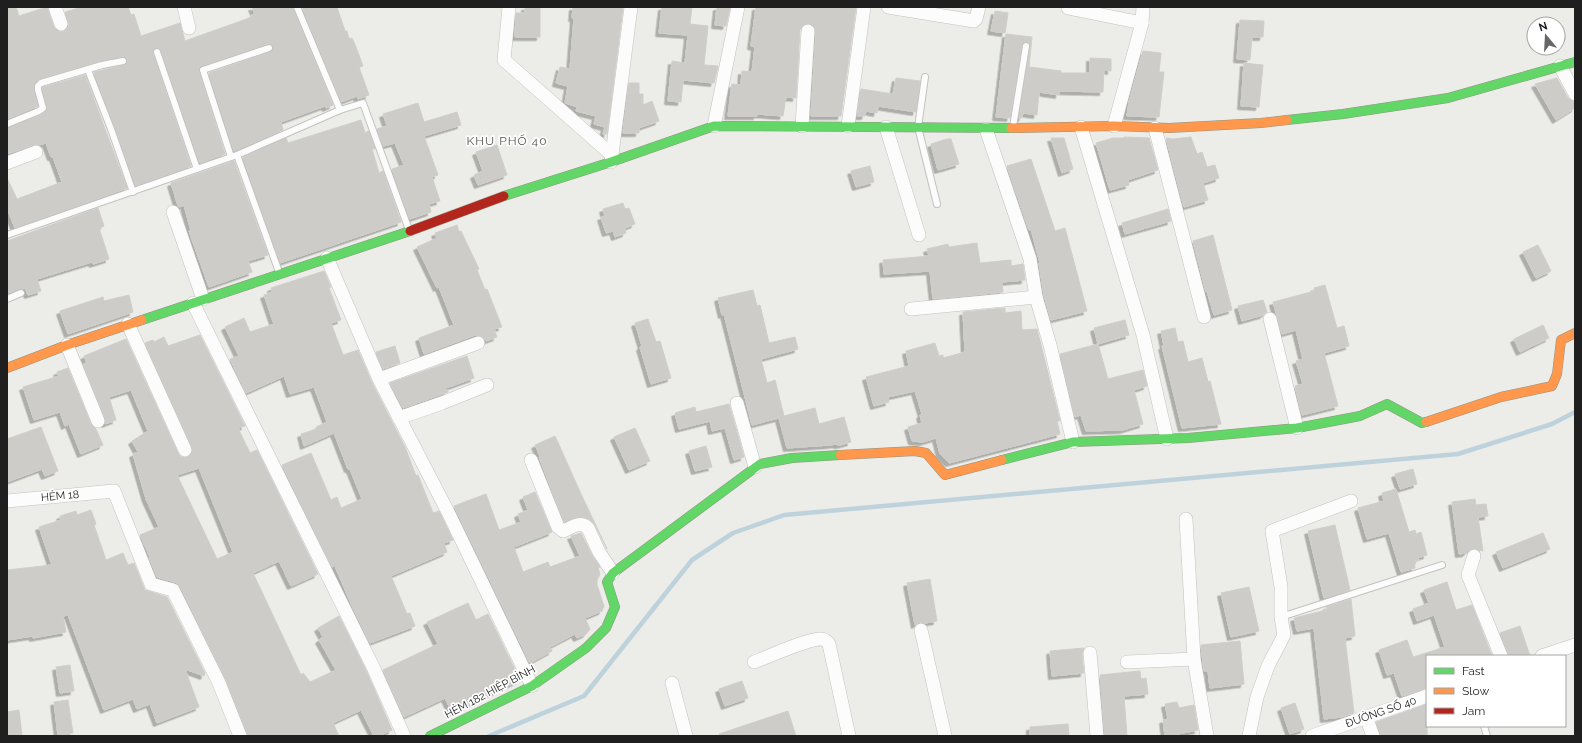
<svg xmlns="http://www.w3.org/2000/svg" width="1582" height="743" font-family="Raleway,sans-serif">
<style>
.lines{fill:none;stroke-linecap:round;stroke-linejoin:round}
.stream{stroke:#bed2dc;stroke-width:4.5}
.building{fill:#cdccc9;stroke:#cfceca;fill-rule:evenodd;filter:url(#shadow)}
.lane-casing{stroke:#c2c2c0;stroke-width:8}
.street-casing{stroke:#c2c2c0;stroke-width:14}
.fast-casing{stroke:#919582;stroke-width:10}
.slow-casing{stroke:#919582;stroke-width:10}
.jam-casing{stroke:#919582;stroke-width:10}
.lane{stroke:#fcfcfc;stroke-width:6}
.street{stroke:#fcfcfc;stroke-width:13}
.fast{stroke:#63d668;stroke-width:9}
.slow{stroke:#ff974d;stroke-width:9}
.jam{stroke:#b3261e;stroke-width:9}
.labels{text-anchor:middle;dominant-baseline:central;stroke-width:3.5;stroke-linejoin:round;paint-order:stroke}
.street-label{font-size:11px;fill:#1f1f1f;stroke:#fff}
.neighbourhood-label{font-size:12px;letter-spacing:1px;fill:#525252;stroke:#fff}
</style>
<defs>
<filter id="shadow"><feDropShadow dx="-3.5" dy="3.5" stdDeviation="0" flood-color="#0004"/></filter>
</defs>
<rect width="100%" height="100%" fill="#ecece8"/>
<g class="lines">
<!-- stream -->
<polyline class="stream" points="489,736 584,696 692,560 733,533 784,515 1458,454 1552,424 1575,412"/>
</g>
<!-- building -->
<g class="building">
<polygon points="7,7 16,7 19,16 47,7 54,27 60,32 64,31 69,26 65,12 82,7 128,7 131,15 134,14 141,36 180,23 185,41 252,17 251,15 255,14 252,7 293,7 333,105 326,108 325,106 281,122 283,130 234,151 209,73 270,52 273,49 273,46 270,44 268,44 199,67 199,71 225,154 200,163 161,51 158,48 155,48 153,51 153,53 191,166 136,186 94,72 124,65 127,62 127,58 122,57 101,61 39,79 34,86 38,106 7,119"/>
<polygon points="302,7 337,7 345,31 347,31 349,39 352,38 356,47 363,66 359,67 369,95 358,99 357,96 341,102"/>
<polygon points="525,7 540,7 540,37 515,37 516,13 525,13"/>
<polygon points="573,7 623,7 607,134 603,134 605,127 594,124 596,116 576,111 577,107 565,103 568,86 556,83 560,67 570,69 574,18 572,18"/>
<polygon points="662,7 692,7 690,24 708,26 704,65 718,66 714,83 683,80 681,102 668,101 672,61 685,63 688,35 659,33"/>
<polygon points="717,7 730,8 726,26 715,25"/>
<polygon points="756,7 856,7 841,116 811,116 816,32 813,25 808,23 802,26 800,30 796,98 786,97 783,116 757,114 757,116 728,116 732,84 741,85 742,71 752,72 755,47 751,46"/>
<polygon points="995,11 1008,13 1005,33 991,31"/>
<polygon points="1240,20 1264,21 1263,37 1252,37 1250,60 1237,59"/>
<polygon points="1006,34 1032,37 1029,67 1061,71 1061,73 1090,73 1090,58 1111,59 1111,71 1104,70 1103,92 1059,91 1059,95 1039,92 1037,115 1023,113 1022,118 1019,118 1030,47 1029,43 1025,42 1022,45 1010,118 996,117"/>
<polygon points="1143,51 1161,53 1159,72 1164,72 1159,117 1127,116 1129,102"/>
<polygon points="1244,63 1263,65 1259,107 1241,106"/>
<polygon points="85,75 127,188 15,228 7,208 7,178 17,199 62,182 53,157 51,157 46,143 40,145 33,145 7,154 7,128 41,115 46,111 47,107 42,89 43,87"/>
<polygon points="896,78 920,81 916,112 878,106 877,113 866,111 865,116 857,116 861,89 893,94"/>
<polygon points="1557,78 1568,98 1575,102 1575,108 1556,120 1535,84"/>
<polygon points="629,83 639,83 639,94 643,94 643,105 652,101 659,121 639,128 639,133 623,133"/>
<polygon points="418,103 424,122 457,112 461,125 424,136 438,175 432,177 440,201 429,204 431,212 410,219 392,169 404,165 395,143 383,146 377,129 387,126 383,114"/>
<polygon points="361,120 365,133 369,131 375,149 372,149 379,173 383,171 401,222 280,263 243,157 286,138 288,143"/>
<polygon points="1124,137 1149,138 1158,170 1128,180 1129,185 1110,190 1096,143 1113,138 1124,138"/>
<polygon points="1191,137 1197,154 1202,152 1207,167 1215,165 1219,178 1203,183 1208,200 1184,207 1166,138 1173,139"/>
<polygon points="1051,138 1064,138 1073,169 1062,173"/>
<polygon points="947,139 951,139 959,164 938,170 931,144"/>
<polygon points="497,145 507,175 478,185 474,175 483,171 476,152"/>
<polygon points="1031,159 1055,231 1065,228 1087,311 1051,320 1044,295 1039,263 1040,263 1031,229 1029,230 1007,166"/>
<polygon points="234,161 268,255 248,261 252,272 209,287 189,231 191,231 184,205 179,207 178,206 171,183"/>
<polygon points="870,166 874,182 856,187 851,171"/>
<polygon points="623,203 625,209 629,208 635,224 625,228 626,233 615,237 613,231 606,233 601,217 605,216 603,209"/>
<polygon points="98,208 104,226 99,228 109,259 93,264 92,262 37,279 41,291 28,295 25,288 7,293 7,241"/>
<polygon points="1168,209 1171,221 1125,234 1122,223"/>
<polygon points="457,225 459,232 461,231 479,269 477,270 485,290 487,289 502,327 494,329 497,337 486,341 483,337 475,335 424,354 419,338 454,325 439,287 437,288 417,247 437,238 435,233"/>
<polygon points="1213,235 1232,310 1214,315 1207,291 1206,292 1193,241"/>
<polygon points="977,243 980,263 1011,260 1011,266 1023,264 1025,280 1002,282 1003,292 933,299 930,271 884,274 883,260 929,256 927,249 948,244 949,247"/>
<polygon points="1538,245 1551,271 1536,278 1523,252"/>
<polygon points="324,271 331,287 329,288 341,320 331,323 343,355 358,350 372,383 405,447 416,476 418,475 433,513 439,511 453,540 444,543 447,552 391,576 407,614 410,613 415,626 370,643 352,606 335,566 332,567 282,465 311,453 331,500 337,497 341,508 362,499 350,469 348,469 334,433 304,446 301,434 317,429 316,427 327,422 314,387 290,394 284,376 246,393 230,359 239,356 225,327 244,318 250,332 274,324 264,295 272,292 271,288"/>
<polygon points="1325,285 1337,328 1344,326 1349,346 1324,353 1338,406 1302,415 1295,386 1303,384 1296,361 1303,359 1296,330 1282,334 1273,302 1315,291 1314,288"/>
<polygon points="753,290 757,306 760,305 769,343 795,337 798,349 761,359 767,383 775,380 784,416 815,408 819,424 844,417 851,442 840,445 837,445 837,444 830,445 787,448 779,418 752,425 724,314 722,315 718,298"/>
<polygon points="129,295 133,312 68,334 60,311 103,297 104,301"/>
<polygon points="1263,300 1267,312 1263,315 1242,321 1238,306"/>
<polygon points="1005,308 1005,313 1021,311 1022,330 1037,329 1060,421 1057,421 1060,434 949,463 940,454 936,438 923,442 912,441 908,427 922,423 920,415 922,414 915,391 888,397 889,402 874,406 866,377 909,366 906,351 935,343 939,356 943,355 943,358 965,352 963,312"/>
<polygon points="648,319 656,342 660,341 671,378 651,384 640,347 642,346 635,323"/>
<polygon points="1125,320 1129,335 1098,344 1094,328"/>
<polygon points="1543,325 1549,338 1520,352 1514,339"/>
<polygon points="1175,328 1178,342 1183,341 1188,362 1202,358 1208,382 1210,381 1221,424 1182,428 1162,346 1164,346 1161,331"/>
<path d="M200,335l45,91 -7,2 12,25 7,-3 61,124 -27,12 -12,-25 -26,12 48,102 2,-2 7,9 26,-12 -17,-30 4,-3 -5,-9 21,-12 27,54 26,60 -14,6h-4l-13,-26 -28,13 6,13h-91l-22,-56 -46,-94 -5,-4 -18,-5 -8,-20h1l-10,-22 19,-8 -13,-28 -13,-45 5,-2 -6,-11 16,-10 -17,-41 -22,7 7,23 -11,4v-6l-22,-54 4,-1 -3,-7 42,-17 52,114 3,4h7l4,-3v-7l-47,-104 8,-3 1,2 10,-5 4,9zM199,468l34,84 -16,7 -40,-84z"/>
<polygon points="1098,344 1108,379 1143,370 1147,386 1134,390 1143,424 1123,430 1086,431 1081,415 1075,417 1060,354"/>
<polygon points="395,346 400,363 383,369 376,352"/>
<polygon points="467,356 474,378 446,388 448,392 403,408 390,383"/>
<polygon points="68,368 91,424 96,429 103,445 81,454 69,424 65,426 60,412 34,420 23,387 59,376 57,372"/>
<polygon points="729,404 744,457 734,460 725,428 712,431 710,421 679,429 675,413 695,407 696,412"/>
<polygon points="41,427 58,471 45,476 42,469 7,482 7,439"/>
<polygon points="635,428 650,461 629,470 614,437"/>
<polygon points="555,436 582,496 607,549 595,525 589,519 578,517 564,522 539,457 540,456 535,445"/>
<polygon points="706,446 712,467 695,471 689,451"/>
<polygon points="1413,469 1417,484 1400,489 1395,474"/>
<polygon points="1396,489 1409,532 1415,530 1416,534 1421,532 1427,555 1418,558 1419,560 1414,561 1415,568 1401,572 1389,533 1367,539 1358,508 1384,501 1382,493"/>
<polygon points="535,492 552,532 514,547 523,572 548,562 550,567 580,556 571,536 581,533 592,555 600,567 598,568 600,574 597,580 597,585 604,606 602,611 585,618 590,629 586,634 577,638 575,634 550,647 552,651 530,663 454,506 486,494 499,530 521,522 518,514 528,510 523,497"/>
<polygon points="1475,499 1476,505 1486,504 1488,516 1478,517 1483,551 1473,548 1469,550 1466,553 1459,554 1452,502"/>
<polygon points="91,510 96,524 94,525 106,560 123,553 128,565 134,563 145,590 167,597 205,673 204,676 185,669 199,707 157,723 150,704 137,709 133,699 104,710 68,615 63,616 66,632 33,638 33,636 7,640 7,570 52,565 39,527 61,520 60,516 76,511 77,515"/>
<polygon points="1335,525 1350,590 1324,598 1308,531"/>
<polygon points="1543,533 1550,549 1503,568 1496,552"/>
<polygon points="930,579 937,621 925,623 920,622 915,625 907,583"/>
<polygon points="1447,582 1456,610 1472,605 1492,656 1427,656 1427,688 1402,696 1394,673 1387,675 1379,650 1407,640 1413,657 1445,647 1434,615 1417,621 1413,609 1429,603 1424,590"/>
<polygon points="1249,587 1259,631 1231,637 1221,593"/>
<polygon points="1351,599 1355,636 1345,638 1354,713 1342,717 1324,719 1314,628 1297,631 1294,618 1327,610 1326,607"/>
<polygon points="468,603 476,620 488,614 520,680 452,713 445,698 404,717 383,670 438,644 427,622"/>
<polygon points="1520,626 1530,656 1509,656 1500,633"/>
<polygon points="1240,641 1244,684 1210,688 1208,671 1204,671 1201,645"/>
<polygon points="1084,648 1082,654 1084,673 1052,676 1050,651"/>
<polygon points="70,665 74,691 60,693 56,667"/>
<polygon points="1140,671 1141,679 1146,678 1148,694 1124,696 1127,736 1105,736 1100,675"/>
<polygon points="742,681 748,698 725,706 719,689"/>
<polygon points="68,700 73,733 58,735 54,702"/>
<polygon points="1177,702 1179,708 1194,705 1198,730 1178,734 1179,736 1165,736 1163,720 1168,719 1165,704"/>
<polygon points="1295,703 1304,729 1290,734 1281,708"/>
<polygon points="1427,704 1427,736 1381,736 1376,722"/>
<polygon points="19,710 22,736 7,736 7,712"/>
<polygon points="788,711 796,736 720,736 719,734"/>
<polygon points="1068,724 1069,736 1030,736 1030,727"/>
</g>
<g class="lines">
<!-- lane casing -->
<g class="lane-casing">
<g id="lane">
<polyline points="297,7 340,110"/>
<polyline points="157,52 197,169"/>
<polyline points="88,70 111,129 133,192"/>
<polyline points="925,77 918,127 937,204"/>
<polyline points="7,124 39,111 43,108 38,90 38,86 41,83 102,65 123,61"/>
<polyline points="1013,127 1026,46"/>
<polyline points="237,155 279,272"/>
<polyline points="231,157 203,70 269,48"/>
<polyline points="7,235 237,155 340,110 363,103 409,230"/>
<polyline points="7,299 21,293"/>
<polyline points="1281,617 1442,565"/>
<polyline points="1484,726 1487,736"/>
</g>
</g>
<!-- street casing -->
<g class="street-casing">
<g id="street">
<polyline points="55,7 61,24"/>
<polyline points="184,7 189,28"/>
<polyline points="509,7 504,60 612,155"/>
<polyline points="888,7 974,21 976,19 979,7"/>
<polyline points="1069,7 1068,8 1142,23"/>
<polyline points="1560,66 1575,94"/>
<polyline points="714,126 738,7"/>
<polyline points="802,126 808,31"/>
<polyline points="848,126 864,7"/>
<polyline points="1114,126 1142,23 1143,7"/>
<polyline points="886,127 919,235"/>
<polyline points="1081,127 1143,335 1167,439"/>
<polyline points="1155,128 1204,317"/>
<polyline points="986,129 1030,259 1036,297 1050,345 1073,442"/>
<polyline points="611,162 631,7"/>
<polyline points="7,163 36,152"/>
<polyline points="173,212 203,299"/>
<polyline points="327,258 379,379 448,512 532,686"/>
<polyline points="193,303 373,667 404,736"/>
<polyline points="911,309 1036,297"/>
<polyline points="1270,319 1297,428"/>
<polyline points="128,324 185,450"/>
<polyline points="67,345 98,421"/>
<polyline points="379,379 478,343"/>
<polyline points="737,403 755,467"/>
<polyline points="399,418 442,403 487,385"/>
<path d="M531,460l27,67 5,4c9,-3 16,-11 25,-3l11,24 14,21"/>
<polyline points="7,501 114,491 151,584 173,590 219,683 240,736"/>
<polyline points="1186,519 1194,659 1207,736"/>
<polyline points="1474,556 1468,575 1501,656"/>
<polyline points="921,630 945,736"/>
<polyline points="1090,653 1097,736"/>
<polyline points="1542,656 1575,645"/>
<path d="M754,662c14,-5 55,-24 68,-23 4,1 5,2 7,5l20,92"/>
<polyline points="1127,662 1194,659"/>
<polyline points="672,683 686,736"/>
<polyline points="1366,717 1373,736"/>
<polyline points="1249,736 1257,697 1268,666 1284,635 1281,617 1281,587 1272,531 1351,501"/>
<polyline points="1312,736 1427,696"/>
</g>
</g>
<!-- fast casing -->
<g class="fast-casing">
<g id="fast">
<polyline points="1287,120 1343,114 1448,98 1575,62"/>
<polyline points="504,196 611,162 714,126 1011,128"/>
<polyline points="142,320 410,231"/>
<polyline points="1002,460 1073,442 1188,438 1297,428 1360,416 1387,404 1422,423 1426,422"/>
<polyline points="430,736 532,686 586,648 606,628 615,607 607,582 613,573 760,464 792,458 840,455"/>
</g>
</g>
<!-- slow casing -->
<g class="slow-casing">
<g id="slow">
<polyline points="1011,128 1114,126 1169,128 1261,123 1287,120"/>
<polyline points="7,368 67,345 142,320"/>
<polyline points="1426,422 1501,397 1552,386 1557,374 1561,340 1575,333"/>
<polyline points="840,455 915,451 926,453 945,475 1002,460"/>
</g>
</g>
<!-- jam casing -->
<g class="jam-casing">
<polyline id="jam" points="410,231 504,196"/>
</g>
<!-- lane -->
<use href="#lane" class="lane"/>
<!-- street -->
<use href="#street" class="street"/>
<!-- fast -->
<use href="#fast" class="fast"/>
<!-- slow -->
<use href="#slow" class="slow"/>
<!-- jam -->
<use href="#jam" class="jam"/>
</g>
<g class="labels">
<!-- street labels -->
<g class="street-label">
<text transform="translate(60 496) rotate(-5)">HẺM 18</text>
<text transform="translate(490 692) rotate(-28)">HẺM 182 HIỆP BÌNH</text>
<text transform="translate(1381 712) rotate(-19)">ĐƯỜNG SỐ 40</text>
</g>
<!-- neighbourhood labels -->
<g class="neighbourhood-label">
<text x="507" y="141">KHU PHỐ 40</text>
</g>
</g>
<!-- border -->
<rect width="1582" height="743" fill="none" stroke="#1f1f1f" stroke-width="16"/>
<!-- legend -->
<rect x="1426" y="655" width="140" height="72" fill="#ffffff" stroke="#a5a5a5"/>
<rect x="1434" y="668" width="20" height="6" fill="#63d668" stroke="#a5a5a5"/>
<text x="1462" y="675" font-size="12" fill="#1f1f1f">Fast</text>
<rect x="1434" y="688" width="20" height="6" fill="#ff974d" stroke="#a5a5a5"/>
<text x="1462" y="695" font-size="12" fill="#1f1f1f">Slow</text>
<rect x="1434" y="708" width="20" height="6" fill="#b3261e" stroke="#a5a5a5"/>
<text x="1462" y="715" font-size="12" fill="#1f1f1f">Jam</text>
<!-- north arrow -->
<g transform="translate(1546 36) rotate(342)"><circle r="19" fill="#ffffff" stroke="#a5a5a5"/>
<path d="M0-3L7 15L0 10L-7 15Z" fill="#676765"/>
<text y="-6" font-size="11" font-weight="bold" text-anchor="middle" fill="#1f1f1f">N</text>
</g>
</svg>
